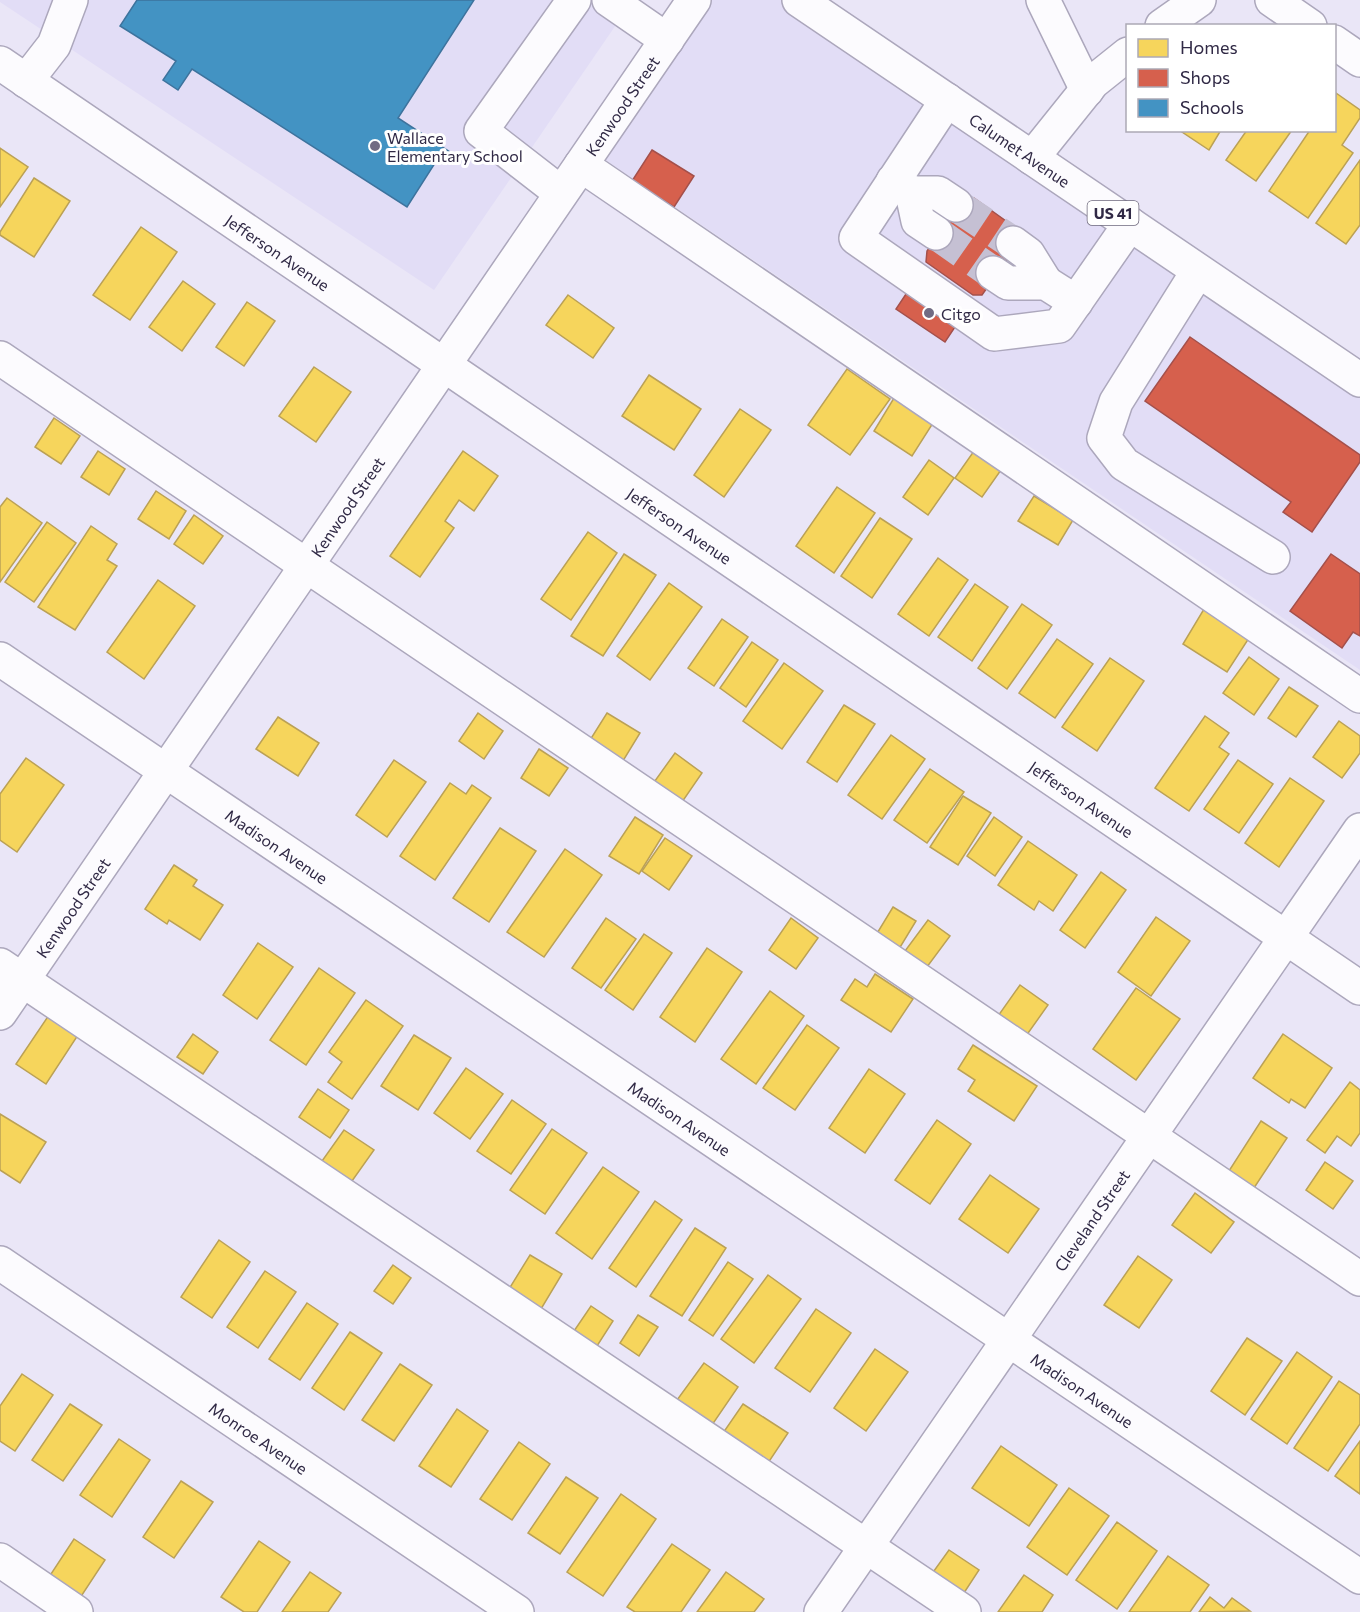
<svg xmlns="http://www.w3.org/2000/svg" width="1360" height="1612" font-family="Commissioner,sans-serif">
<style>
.built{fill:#e2ddf6}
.homes{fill:#f6d55c;stroke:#bba155;stroke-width:1.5}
.shops{fill:#d6604d;stroke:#a4504b;stroke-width:1.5}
.schools{fill:#4393c3;stroke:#3d739d;stroke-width:1.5}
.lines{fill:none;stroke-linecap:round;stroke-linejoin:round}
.minor-tunnel{stroke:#c5c0d3;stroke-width:33;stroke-dasharray:33 16;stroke-linecap:butt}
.minor-casing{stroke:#aca7bc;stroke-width:36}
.major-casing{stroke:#aca7bc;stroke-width:36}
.minor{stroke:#fcfbfe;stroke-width:33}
.major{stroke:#fcfbfe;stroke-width:33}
.poi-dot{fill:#716b83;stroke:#fff;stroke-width:2}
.labels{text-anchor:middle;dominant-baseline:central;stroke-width:6;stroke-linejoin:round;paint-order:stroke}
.shield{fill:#fff;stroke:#6e697d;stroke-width:1.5}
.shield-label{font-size:15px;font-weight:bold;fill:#302945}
.street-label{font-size:16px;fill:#302945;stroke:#fff}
.poi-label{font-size:16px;fill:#302945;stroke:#fff;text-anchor:start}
</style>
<rect width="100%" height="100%" fill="#eae6f7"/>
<!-- built -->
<g class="built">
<polygon points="0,0 633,0 434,290 0,2"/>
<polygon points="707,0 785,0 1360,387 1360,670 604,159"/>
</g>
<!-- homes -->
<g class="homes">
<polygon points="1336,93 1360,110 1360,118 1342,145 1353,153 1308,218 1269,191 1310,130 1334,130"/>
<polygon points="1179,130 1221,130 1209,150"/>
<polygon points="1247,130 1292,130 1256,181 1226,160"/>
<polygon points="0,148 28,167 0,207"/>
<polygon points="1360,160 1360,225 1346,244 1316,223"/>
<polygon points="34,178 70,201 34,257 0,235 0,232"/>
<polygon points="141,227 177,252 130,320 93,295"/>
<polygon points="183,281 215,304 182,351 149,327"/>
<polygon points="568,295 614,328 593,358 546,325"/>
<polygon points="247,302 275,321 244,366 216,347"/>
<polygon points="314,367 351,392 316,442 279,416"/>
<polygon points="847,369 890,399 850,455 808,425"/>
<polygon points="649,375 701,409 674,450 622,416"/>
<polygon points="894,398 933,423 912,456 874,431"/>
<polygon points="740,409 771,430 724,497 694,475"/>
<polygon points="54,418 80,436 61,464 35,447"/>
<polygon points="98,451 125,469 109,495 81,477"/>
<polygon points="463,451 498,476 474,511 459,500 445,521 454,528 420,577 390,556"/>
<polygon points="974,451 1001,470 982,497 955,478"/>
<polygon points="929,460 954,478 928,515 903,497"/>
<polygon points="837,487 875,513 834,573 796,546"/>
<polygon points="156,491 186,511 169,539 138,519"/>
<polygon points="1034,496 1073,520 1058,545 1018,521"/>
<polygon points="7,498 42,523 0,582 0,507"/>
<polygon points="194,515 223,536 203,564 174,544"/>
<polygon points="880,518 912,539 872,598 841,576"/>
<polygon points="47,522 76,543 34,602 5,582"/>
<polygon points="91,526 117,544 107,560 117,566 75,630 38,607"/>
<polygon points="588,532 617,553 571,620 541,599"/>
<polygon points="624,554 656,575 603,656 571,636"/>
<polygon points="938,558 968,580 929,636 898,614"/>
<polygon points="158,580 195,606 144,679 107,652"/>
<polygon points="669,583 702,607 650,680 617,656"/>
<polygon points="975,584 1008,607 972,661 938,637"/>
<polygon points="1022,604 1052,625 1007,689 978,668"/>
<polygon points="1204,609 1249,638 1227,672 1183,644"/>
<polygon points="722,619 748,637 714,686 688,668"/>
<polygon points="1057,639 1093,664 1055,718 1019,693"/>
<polygon points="752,642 778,660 746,707 720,688"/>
<polygon points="1249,657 1279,679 1254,715 1223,693"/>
<polygon points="1110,658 1144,681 1097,751 1062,727"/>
<polygon points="784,663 823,691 782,749 743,721"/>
<polygon points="1289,687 1318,706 1296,737 1268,718"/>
<polygon points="844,705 875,724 837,782 807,762"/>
<polygon points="478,713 503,731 484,759 459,741"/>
<polygon points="607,713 640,733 618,769 585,748"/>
<polygon points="1205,716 1229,733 1219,747 1229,754 1189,811 1155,788"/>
<polygon points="278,717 319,743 298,776 256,749"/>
<polygon points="1339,721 1360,736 1360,753 1342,778 1313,757"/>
<polygon points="891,735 925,759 882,819 848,795"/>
<polygon points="539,749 568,768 549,796 521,778"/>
<polygon points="675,753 702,773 680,805 652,785"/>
<polygon points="26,758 64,785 17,852 0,840 0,794"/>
<polygon points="394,760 426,782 387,837 356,815"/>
<polygon points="1238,760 1273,784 1239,833 1204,809"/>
<polygon points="930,769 964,792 927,843 894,820"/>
<polygon points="1290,778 1324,801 1279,867 1245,843"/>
<polygon points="450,783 466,794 472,785 491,798 435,880 400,856"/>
<polygon points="963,796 991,813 958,865 930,847"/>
<polygon points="635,817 663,835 639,874 609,856"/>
<polygon points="994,817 1022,837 995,876 967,856"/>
<polygon points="500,828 536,851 489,922 453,898"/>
<polygon points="665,838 692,856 669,890 642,871"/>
<polygon points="1028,841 1077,875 1053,911 1039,901 1034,910 998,885"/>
<polygon points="565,849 602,875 544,957 507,932"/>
<polygon points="174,865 197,880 193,886 223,905 200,940 169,920 167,924 145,909"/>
<polygon points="1101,872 1126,890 1085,948 1060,930"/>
<polygon points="893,907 916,921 899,949 876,935"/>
<polygon points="1156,917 1190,941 1151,996 1118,972"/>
<polygon points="606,918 636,939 601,988 572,968"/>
<polygon points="791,918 818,938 796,969 769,950"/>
<polygon points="928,920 950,936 924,971 902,955"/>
<polygon points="644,934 672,953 633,1010 605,990"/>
<polygon points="258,943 293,967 257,1019 223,995"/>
<polygon points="707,948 742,972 695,1042 660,1017"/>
<polygon points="319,968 355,993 306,1065 270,1040"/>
<polygon points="875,974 913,999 891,1032 841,1000 855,979 867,987"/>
<polygon points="1020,985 1048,1005 1026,1036 998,1016"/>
<polygon points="1136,988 1180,1019 1136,1080 1093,1049"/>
<polygon points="770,991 804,1016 756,1084 721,1059"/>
<polygon points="366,1000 403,1026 352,1099 328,1082 342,1062 329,1052"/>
<polygon points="49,1015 78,1035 46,1084 16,1064"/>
<polygon points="807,1025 839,1048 795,1110 763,1088"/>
<polygon points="193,1034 218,1052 203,1074 177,1057"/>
<polygon points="1283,1034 1332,1068 1305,1108 1291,1099 1289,1103 1253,1078"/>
<polygon points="414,1035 451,1058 418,1110 381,1086"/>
<polygon points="973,1045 1037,1086 1014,1121 968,1091 975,1080 958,1069"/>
<polygon points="466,1068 503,1094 470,1139 434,1113"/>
<polygon points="869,1069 905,1094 865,1153 829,1128"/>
<polygon points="1350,1082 1360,1090 1360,1133 1351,1146 1337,1136 1325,1153 1307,1140"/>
<polygon points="318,1089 349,1110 330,1138 299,1117"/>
<polygon points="512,1100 546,1124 511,1174 477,1151"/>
<polygon points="0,1114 46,1142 20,1183 0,1170"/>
<polygon points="937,1120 971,1144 930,1204 895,1180"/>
<polygon points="1261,1121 1287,1138 1252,1191 1227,1174"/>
<polygon points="552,1129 587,1153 545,1214 510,1190"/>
<polygon points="344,1130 374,1150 352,1181 322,1161"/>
<polygon points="1325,1162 1353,1181 1333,1209 1306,1190"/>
<polygon points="603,1167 639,1192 592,1259 556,1233"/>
<polygon points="990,1175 1039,1209 1008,1253 959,1219"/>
<polygon points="1195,1193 1234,1222 1211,1253 1172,1225"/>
<polygon points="655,1201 682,1220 636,1287 609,1268"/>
<polygon points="695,1228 726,1248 682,1316 650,1296"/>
<polygon points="219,1240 250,1262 212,1318 181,1297"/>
<polygon points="530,1255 562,1274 541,1309 509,1289"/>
<polygon points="1138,1256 1172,1280 1139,1328 1104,1305"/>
<polygon points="728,1262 753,1279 713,1336 689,1320"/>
<polygon points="393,1265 411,1278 393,1304 374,1291"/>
<polygon points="265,1271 296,1292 258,1348 227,1327"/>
<polygon points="768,1275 801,1299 754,1363 721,1339"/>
<polygon points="307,1303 338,1324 300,1380 269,1359"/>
<polygon points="591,1306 613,1321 597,1346 574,1331"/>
<polygon points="816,1309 851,1333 810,1392 775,1368"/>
<polygon points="638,1315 658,1327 639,1356 620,1343"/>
<polygon points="350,1332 382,1353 344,1410 312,1388"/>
<polygon points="1247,1338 1282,1361 1245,1415 1211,1391"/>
<polygon points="875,1349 908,1372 866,1431 834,1408"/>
<polygon points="1297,1352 1332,1377 1287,1444 1251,1419"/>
<polygon points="704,1363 738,1387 712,1425 677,1400"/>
<polygon points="400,1364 432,1385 394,1441 362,1420"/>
<polygon points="22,1374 53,1395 15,1451 0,1441 0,1406"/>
<polygon points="1339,1381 1360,1395 1360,1424 1328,1471 1294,1448"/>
<polygon points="70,1404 102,1425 63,1481 32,1460"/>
<polygon points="743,1404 788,1433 768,1463 723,1433"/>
<polygon points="457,1409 488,1431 451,1487 419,1466"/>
<polygon points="119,1439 150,1460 112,1517 80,1495"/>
<polygon points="1360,1441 1360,1494 1335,1476"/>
<polygon points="519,1442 550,1464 512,1520 480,1499"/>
<polygon points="1001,1446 1057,1485 1029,1526 972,1488"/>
<polygon points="566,1477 598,1498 560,1554 528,1533"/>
<polygon points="181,1481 213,1502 174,1558 143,1537"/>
<polygon points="1069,1488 1109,1516 1067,1575 1027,1547"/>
<polygon points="621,1494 656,1519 603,1596 567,1572"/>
<polygon points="1117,1522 1157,1551 1117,1609 1076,1580"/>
<polygon points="74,1539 105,1560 80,1598 49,1577"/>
<polygon points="259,1541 290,1562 257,1612 244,1612 221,1597"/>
<polygon points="672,1544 710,1570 681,1612 635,1612 627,1607"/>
<polygon points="949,1550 979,1570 962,1596 931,1575"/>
<polygon points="1168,1556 1209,1585 1190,1612 1129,1612"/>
<polygon points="310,1572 341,1593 328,1612 282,1612"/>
<polygon points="726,1572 764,1599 754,1612 697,1612"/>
<polygon points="1024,1575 1053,1595 1042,1612 998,1612"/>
<polygon points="1210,1597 1224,1608 1232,1598 1250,1611 1199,1612"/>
</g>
<!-- shops -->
<g class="shops">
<polygon points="652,150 694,176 674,207 632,181"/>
<polygon points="974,198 1020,231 1020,241 982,295 973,295 926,262 927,251 962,202"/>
<polygon points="912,285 961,318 945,342 896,309"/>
<polygon points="1190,337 1360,455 1360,462 1312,532 1283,512 1291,502 1145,401"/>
<polygon points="1331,554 1360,574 1360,636 1353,632 1342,648 1290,611"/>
</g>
<!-- schools -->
<polygon class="schools" points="137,0 474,0 398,118 450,152 435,163 407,207 192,69 178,90 163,80 176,61 120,26"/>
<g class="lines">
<!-- minor-tunnel -->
<g class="minor-tunnel">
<polyline points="956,205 1013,243"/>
<polyline points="936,233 993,273"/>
</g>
<!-- minor casing -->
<g class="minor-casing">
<g id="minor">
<polyline points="609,0 667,40"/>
<polyline points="1043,0 1087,90"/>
<polyline points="1272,0 1310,26"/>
<polyline points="1162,26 1199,0"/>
<polyline points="1334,42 1360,60"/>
<path id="s1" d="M0,63l1360,925"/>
<polyline points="26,81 54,45 71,0"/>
<polyline points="947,100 856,238 994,334 1059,326 1130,224"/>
<polyline points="1032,158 1093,82 1128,54"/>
<polyline points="581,165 1360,696"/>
<polyline points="893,181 912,193 918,221 936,233"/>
<polyline points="561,193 481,131 574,0"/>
<polyline points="912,193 938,193 956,205"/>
<polyline points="1013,243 1028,254 1046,283"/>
<polyline points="1198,271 1116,402 1104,438 1124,464 1273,557"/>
<polyline points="993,273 1008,283 1046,283 1076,302"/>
<polyline points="0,358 1360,1279"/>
<path id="s2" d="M0,659l1360,918"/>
<polyline points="0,965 964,1612"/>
<path id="s3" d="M0,1013l694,-1013"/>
<path id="s4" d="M0,1263l517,349"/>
<polyline points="0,1560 76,1612"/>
<path id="s5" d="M821,1612l539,-782"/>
</g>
</g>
<!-- major casing -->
<g class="major-casing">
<g id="major">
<path id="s6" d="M799,0l561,380"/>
</g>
</g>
<!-- minor -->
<use href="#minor" class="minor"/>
<!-- major -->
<use href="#major" class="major"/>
</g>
<!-- markers -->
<g class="poi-dot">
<circle cx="375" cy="146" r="6"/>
<circle cx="929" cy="313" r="6"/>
</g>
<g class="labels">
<!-- shield labels -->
<rect class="shield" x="1087.5" y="201" width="51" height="24" rx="4.5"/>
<g class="shield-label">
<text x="1113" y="213">US 41</text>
</g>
<!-- street labels -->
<g class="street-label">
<text stroke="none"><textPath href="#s3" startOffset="1100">Kenwood Street</textPath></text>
<text stroke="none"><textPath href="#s6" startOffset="267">Calumet Avenue</textPath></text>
<text stroke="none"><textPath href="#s1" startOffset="336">Jefferson Avenue</textPath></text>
<text stroke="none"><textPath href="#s3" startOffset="614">Kenwood Street</textPath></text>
<text stroke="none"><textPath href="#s1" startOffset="822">Jefferson Avenue</textPath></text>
<text stroke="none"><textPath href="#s1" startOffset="1308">Jefferson Avenue</textPath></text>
<text stroke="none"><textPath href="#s2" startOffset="334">Madison Avenue</textPath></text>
<text stroke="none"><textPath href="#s3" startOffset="128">Kenwood Street</textPath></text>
<text stroke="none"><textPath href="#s2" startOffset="820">Madison Avenue</textPath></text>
<text stroke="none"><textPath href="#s5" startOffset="476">Cleveland Street</textPath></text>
<text stroke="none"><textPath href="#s2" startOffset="1306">Madison Avenue</textPath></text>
<text stroke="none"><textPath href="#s4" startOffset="312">Monroe Avenue</textPath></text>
</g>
<!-- poi labels -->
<g class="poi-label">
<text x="387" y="137">Wallace<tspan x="387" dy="18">Elementary School</tspan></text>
<text x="941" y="313">Citgo</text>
</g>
</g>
<!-- legend -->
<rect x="1126" y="24" width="210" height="108" fill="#ffffff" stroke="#aca9b5" stroke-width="1.5"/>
<rect x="1138" y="39" width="30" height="18" fill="#f6d55c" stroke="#aca9b5" stroke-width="1.5"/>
<text x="1180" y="54" font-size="18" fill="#302945">Homes</text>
<rect x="1138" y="69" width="30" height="18" fill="#d6604d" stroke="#aca9b5" stroke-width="1.5"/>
<text x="1180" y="84" font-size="18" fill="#302945">Shops</text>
<rect x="1138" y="99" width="30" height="18" fill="#4393c3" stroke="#aca9b5" stroke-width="1.5"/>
<text x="1180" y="114" font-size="18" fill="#302945">Schools</text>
</svg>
